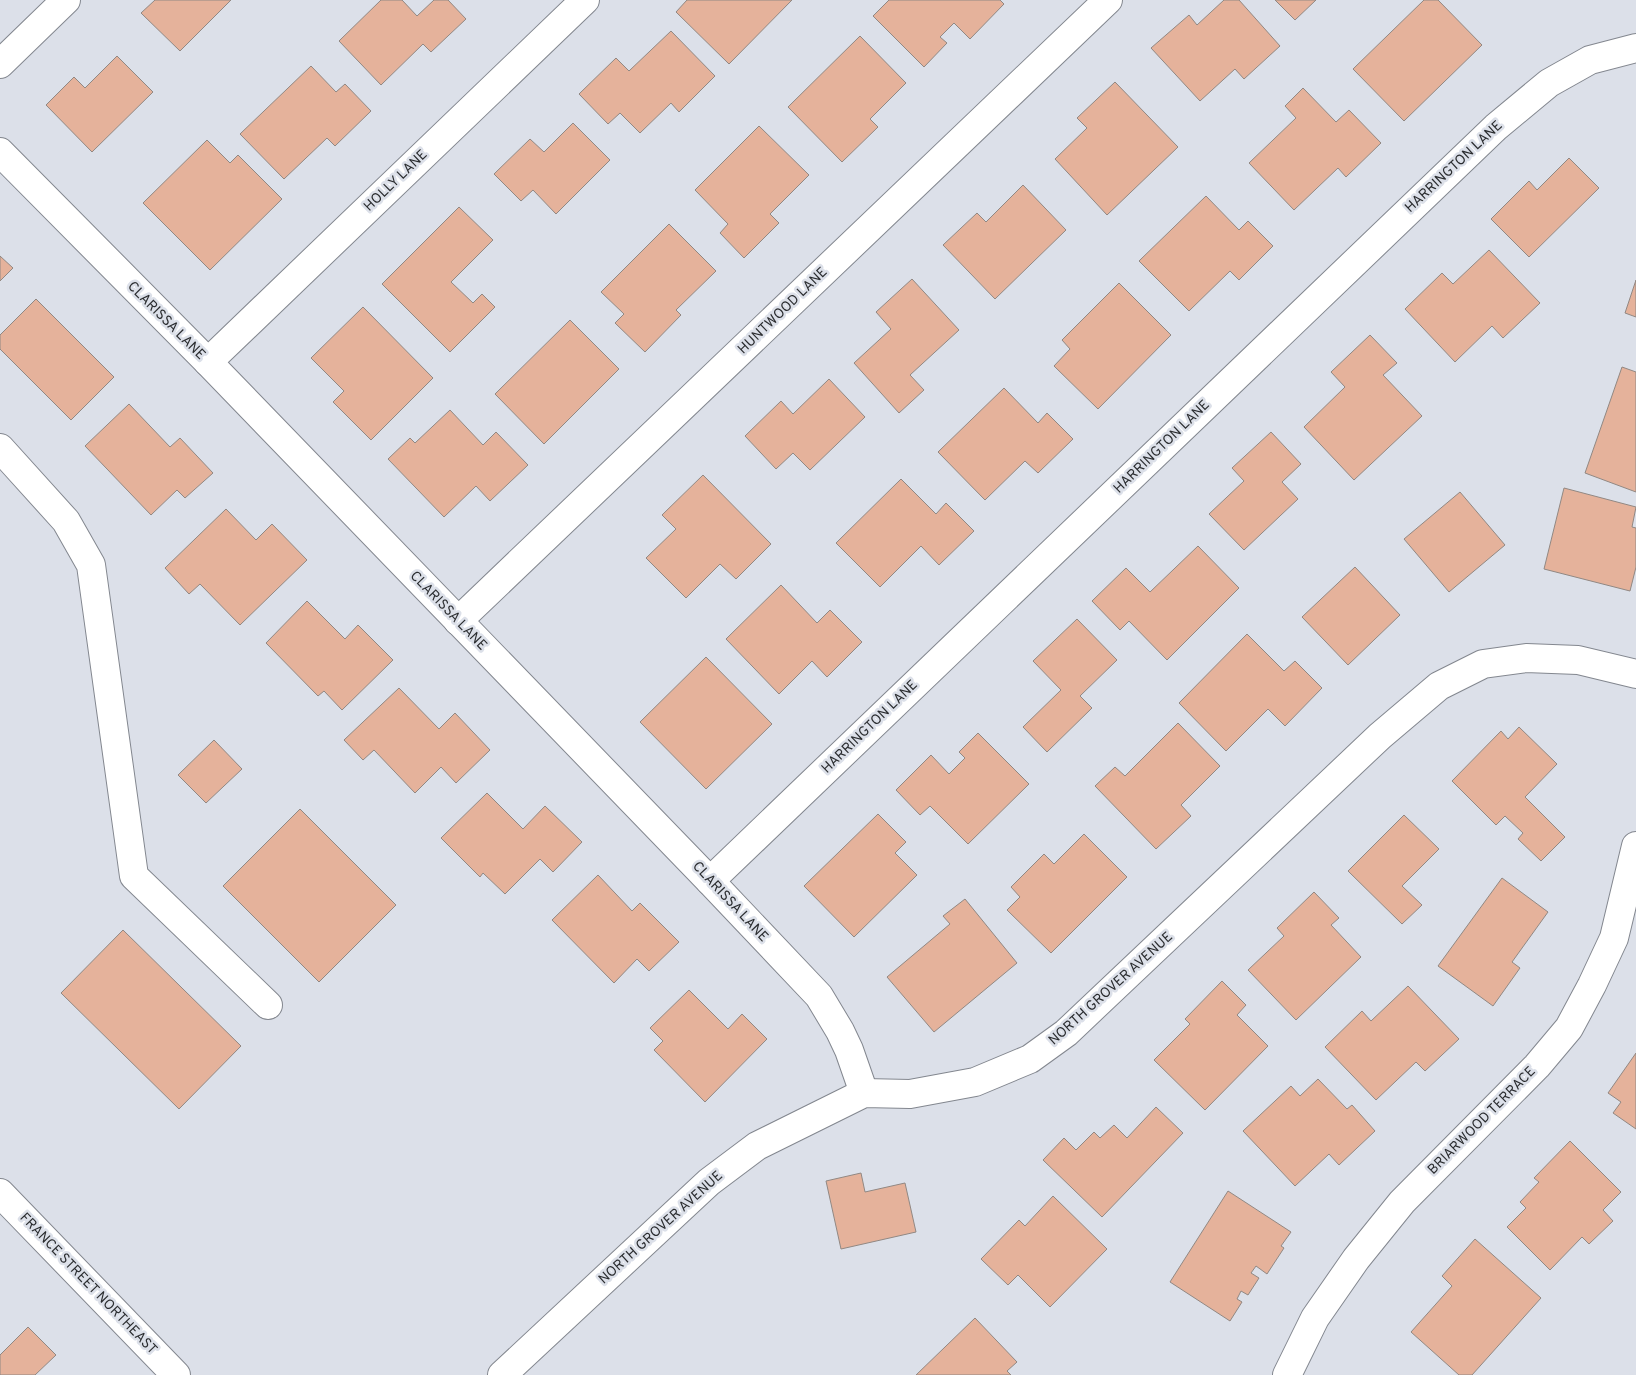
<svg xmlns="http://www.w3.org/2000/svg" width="1636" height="1375" font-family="Overpass,sans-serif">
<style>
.building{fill:#e5b29b;stroke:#918883}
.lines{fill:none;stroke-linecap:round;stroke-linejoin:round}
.minor-casing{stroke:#83878f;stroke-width:30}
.minor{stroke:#fff;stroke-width:28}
.labels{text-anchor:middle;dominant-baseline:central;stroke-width:5;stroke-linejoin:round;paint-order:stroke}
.street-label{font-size:14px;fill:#2b2d30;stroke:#dce0e9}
</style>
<rect width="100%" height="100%" fill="#dce0e9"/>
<!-- building -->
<g class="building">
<polygon points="155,0 231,0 180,51 141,13"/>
<polygon points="381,0 402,0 417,16 434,0 448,0 466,19 431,52 423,44 381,85 339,41"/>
<polygon points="687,0 792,0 729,64 676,12"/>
<polygon points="889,0 1000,0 1004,4 970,39 954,23 940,37 947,43 924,67 873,16"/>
<polygon points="1224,0 1239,0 1280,46 1244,79 1235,69 1200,101 1151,48 1189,15 1197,25"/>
<polygon points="1275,0 1316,0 1295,20"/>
<polygon points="1424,0 1438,0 1482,45 1404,121 1353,69"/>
<polygon points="671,31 715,76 679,112 671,103 640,133 620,113 608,124 579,94 616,58 629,71"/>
<polygon points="860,36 906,83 870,119 878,127 842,162 788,107"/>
<polygon points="117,56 153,92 92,152 46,105 74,77 85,88"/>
<polygon points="311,66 336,92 345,84 371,111 335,146 327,138 284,179 240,134"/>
<polygon points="1115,82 1178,147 1107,215 1055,159 1087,128 1077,118"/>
<polygon points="1303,88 1336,122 1349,110 1381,143 1346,177 1338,168 1294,210 1249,163 1296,118 1285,106"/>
<polygon points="573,123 610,160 556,214 533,190 521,201 494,174 530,139 544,152"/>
<polygon points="759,126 809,175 770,214 779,223 744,258 720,233 728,224 695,190"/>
<polygon points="207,140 230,163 238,155 282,199 210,270 143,203"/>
<polygon points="1569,158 1599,188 1529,257 1491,219 1529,181 1537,190"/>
<polygon points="1023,185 1066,230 995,299 943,245 977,213 986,222"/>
<polygon points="1206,196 1239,230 1248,221 1273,246 1239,280 1230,271 1189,311 1139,261"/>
<polygon points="459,207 493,240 451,282 473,303 482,294 495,307 450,352 382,284"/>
<polygon points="669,224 716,271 676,310 681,315 645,352 615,323 624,314 601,292"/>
<polygon points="1489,250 1540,303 1503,338 1492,326 1455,362 1405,309 1442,273 1453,284"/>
<polygon points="0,256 13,268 0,281"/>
<polygon points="912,279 959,330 910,375 924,390 899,413 854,363 891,329 876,312"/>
<polygon points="1636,280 1636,317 1625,313"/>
<polygon points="1119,283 1171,335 1098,409 1054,366 1070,349 1062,340"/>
<polygon points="36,299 114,377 71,420 0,349 0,335"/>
<polygon points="363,307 433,378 371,440 333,402 344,391 311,358"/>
<polygon points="570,320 619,369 544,444 495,394"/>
<polygon points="1370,335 1397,363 1383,375 1422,416 1354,480 1304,427 1345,387 1331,372"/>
<polygon points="1622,367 1636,372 1636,492 1585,473"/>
<polygon points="829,379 865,417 810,470 793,453 776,469 745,436 781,401 793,414"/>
<polygon points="1004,388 1038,423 1047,413 1073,439 1038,473 1025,461 985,500 938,452"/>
<polygon points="129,404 170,447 180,438 213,473 185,498 177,490 151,515 85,446"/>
<polygon points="450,410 483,445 496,432 528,465 490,501 476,486 444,517 388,459 410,438 415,443"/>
<polygon points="1271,432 1301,464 1282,482 1298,499 1244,550 1209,514 1244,481 1232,468"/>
<polygon points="703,475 771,544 736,579 720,564 686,598 646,558 676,529 662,515"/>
<polygon points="901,479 936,514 946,503 974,531 939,565 921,546 880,587 836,543"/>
<polygon points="1564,488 1636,507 1632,527 1636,528 1636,567 1630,591 1544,569"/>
<polygon points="1460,492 1505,545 1449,592 1404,539"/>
<polygon points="226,509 256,540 272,524 307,560 240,625 200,584 189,594 165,568"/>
<polygon points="1198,546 1239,588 1167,660 1129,621 1120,630 1092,601 1126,568 1150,592"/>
<polygon points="1355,567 1400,615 1348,665 1302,617"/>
<polygon points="781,585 817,623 830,610 862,642 827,677 812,661 779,694 726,639"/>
<polygon points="307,601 345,639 358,625 393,660 342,710 324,691 318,696 266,643"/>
<polygon points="1077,619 1117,660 1080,696 1092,708 1047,752 1023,727 1061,690 1033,661"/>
<polygon points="1247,634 1284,671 1295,661 1322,688 1285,726 1268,709 1226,751 1179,703"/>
<polygon points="706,657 772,724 706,789 640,722"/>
<polygon points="399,688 439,729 455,713 490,750 456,783 441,767 415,793 374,750 363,760 344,740"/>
<polygon points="1178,723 1220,766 1181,805 1191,816 1156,849 1095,786 1115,767 1125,776"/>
<polygon points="1519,727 1557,764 1525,797 1565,837 1541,861 1518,839 1523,833 1505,816 1496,825 1452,781 1501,731 1508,739"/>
<polygon points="978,733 1029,784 968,844 930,806 920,815 896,790 931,755 949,774 965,758 959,752"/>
<polygon points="214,740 242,769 206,803 178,775"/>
<polygon points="487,793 523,829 545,806 582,842 553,872 540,859 505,894 483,873 480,877 441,838"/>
<polygon points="300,809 396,905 319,982 223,886"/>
<polygon points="878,814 906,842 895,853 917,875 854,937 804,886"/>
<polygon points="1404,815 1439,849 1402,886 1422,905 1402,924 1348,871"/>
<polygon points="1084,834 1127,877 1051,953 1007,910 1020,897 1011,887 1044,854 1054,864"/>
<polygon points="598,875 632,911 640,903 679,942 649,971 637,959 614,983 552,920"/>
<polygon points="1502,878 1548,912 1512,962 1520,968 1493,1006 1438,966"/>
<polygon points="1314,892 1339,918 1331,925 1361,957 1296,1020 1248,970 1284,936 1277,928"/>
<polygon points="965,899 1017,963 934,1032 887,977 950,924 943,916"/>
<polygon points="123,930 241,1046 179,1109 61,993"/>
<polygon points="1222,981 1246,1005 1237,1015 1268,1046 1205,1110 1154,1060 1190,1024 1185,1019"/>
<polygon points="1408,986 1459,1039 1425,1071 1416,1062 1376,1100 1325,1047 1362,1011 1371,1021"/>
<polygon points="689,990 728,1029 742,1014 767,1039 705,1102 654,1050 663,1041 650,1028"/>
<polygon points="1636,1053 1636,1129 1613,1113 1621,1102 1608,1093"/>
<polygon points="1318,1079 1347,1109 1352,1105 1375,1131 1339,1165 1329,1154 1295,1186 1243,1131 1291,1086 1300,1096"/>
<polygon points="1156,1107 1183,1133 1102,1217 1043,1160 1064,1138 1076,1150 1094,1132 1100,1138 1114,1125 1127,1138"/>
<polygon points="1570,1141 1621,1192 1603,1210 1613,1221 1589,1244 1582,1237 1550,1270 1507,1227 1526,1208 1520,1202 1539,1182 1534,1178"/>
<polygon points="861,1173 865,1192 905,1183 916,1232 841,1249 826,1181"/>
<polygon points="1228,1191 1291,1232 1281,1246 1284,1248 1267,1274 1256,1266 1251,1273 1259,1278 1248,1295 1241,1291 1237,1299 1242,1302 1230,1321 1170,1282"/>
<polygon points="1053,1196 1107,1249 1050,1307 1018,1275 1008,1285 981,1259 1019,1220 1025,1226"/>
<polygon points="1475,1239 1541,1298 1472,1375 1459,1375 1411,1332 1452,1286 1442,1276"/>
<polygon points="975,1318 1017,1362 1007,1371 1011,1375 916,1375"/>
<polygon points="28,1327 56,1355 35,1375 0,1375 0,1355"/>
</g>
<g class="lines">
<!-- minor casing -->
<g class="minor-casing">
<g id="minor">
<polyline points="0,64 66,0"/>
<polyline points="0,152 208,362 710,881 819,996 840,1031 849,1050 864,1093"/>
<polyline points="208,362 585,0"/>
<polyline points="0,448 66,521 91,565 134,876 268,1005"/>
<polyline points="458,621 1108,0"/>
<polyline points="710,881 1496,127 1549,83 1590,60 1636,48"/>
<polyline points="0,1193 176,1375"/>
<polyline points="502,1375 709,1182 757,1146 864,1093 910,1094 975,1082 1030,1059 1066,1033 1380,736 1439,686 1483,664 1526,658 1578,660 1636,674"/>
<polyline points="1287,1375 1315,1318 1356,1259 1402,1202 1537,1066 1569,1028 1592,985 1614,938 1636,846"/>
</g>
</g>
<!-- minor -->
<use href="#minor" class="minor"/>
</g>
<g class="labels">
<!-- street labels -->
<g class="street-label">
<text transform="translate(1454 167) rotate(-43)">HARRINGTON LANE</text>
<text transform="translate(396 181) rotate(-44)">HOLLY LANE</text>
<text transform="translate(783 311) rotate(-44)">HUNTWOOD LANE</text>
<text transform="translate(166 321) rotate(45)">CLARISSA LANE</text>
<text transform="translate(1162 447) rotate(-44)">HARRINGTON LANE</text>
<text transform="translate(448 611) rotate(46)">CLARISSA LANE</text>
<text transform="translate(870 727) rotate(-44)">HARRINGTON LANE</text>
<text transform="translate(730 902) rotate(47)">CLARISSA LANE</text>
<text transform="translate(1111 989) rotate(-42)">NORTH GROVER AVENUE</text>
<text transform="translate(1482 1121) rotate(-45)">BRIARWOOD TERRACE</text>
<text transform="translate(661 1228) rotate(-42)">NORTH GROVER AVENUE</text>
<text transform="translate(88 1284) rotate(46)">FRANCE STREET NORTHEAST</text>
</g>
</g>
</svg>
